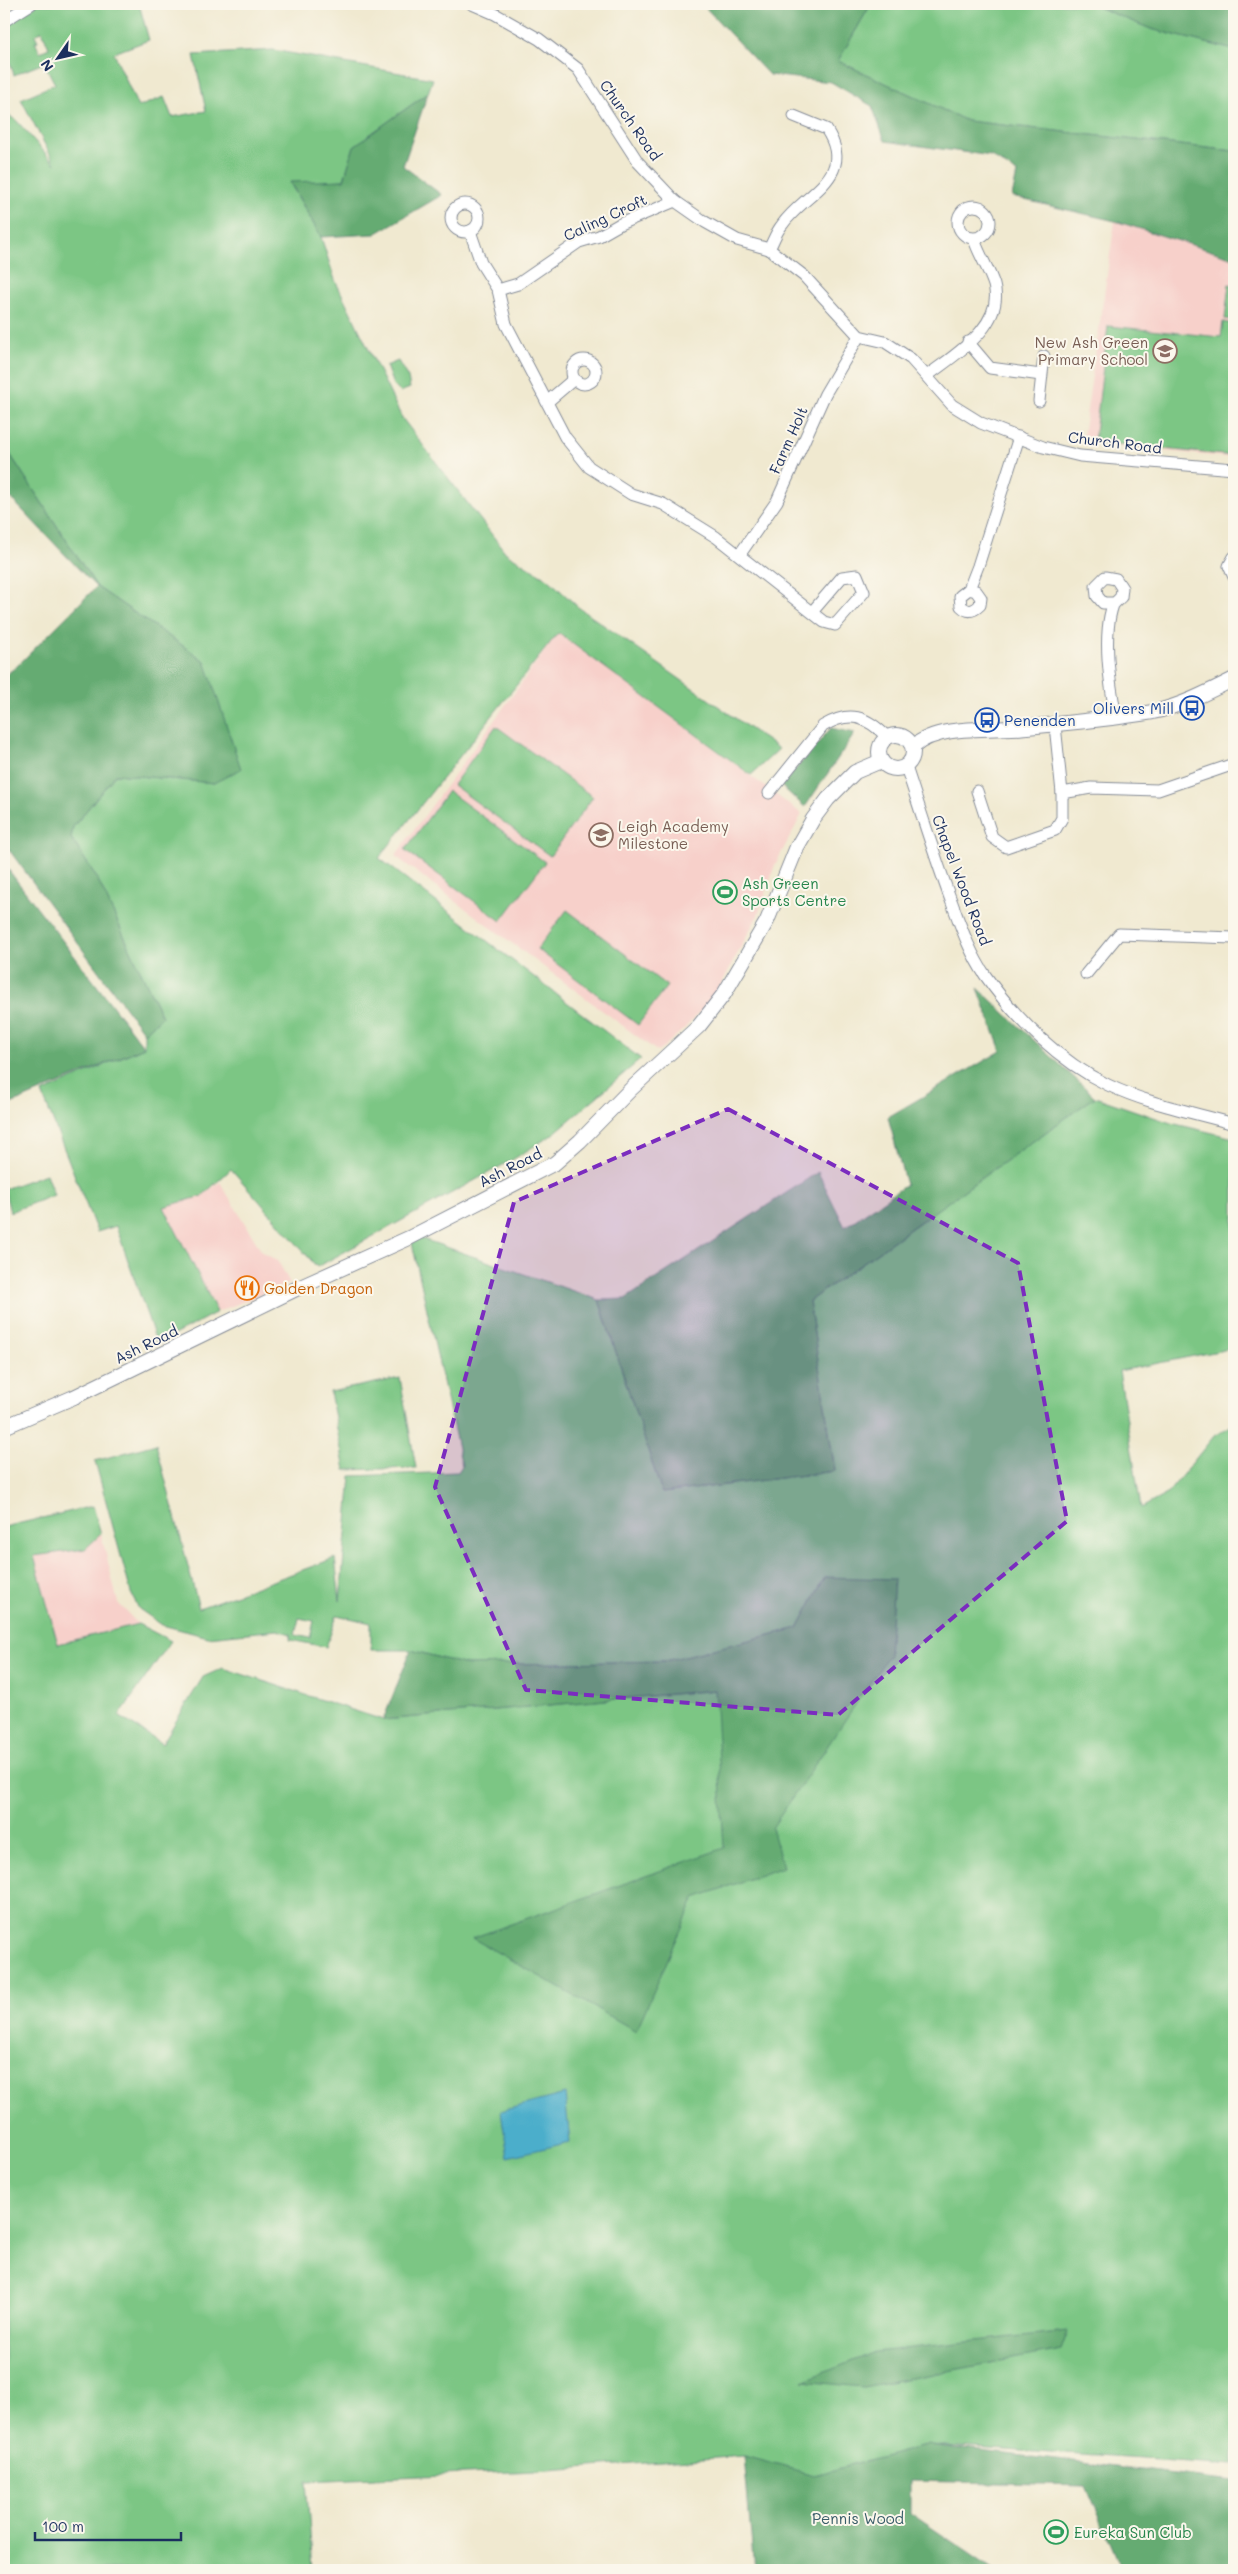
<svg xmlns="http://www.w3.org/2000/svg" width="1238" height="2574" font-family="Mali,sans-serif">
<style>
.built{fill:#f7d0ca}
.green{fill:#7cc684;stroke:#4c7a71;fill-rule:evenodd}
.forest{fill:#65ab72;stroke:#406d68}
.water{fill:#4caecb;stroke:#346e94}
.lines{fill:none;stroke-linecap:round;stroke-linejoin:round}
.minor-casing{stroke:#868c97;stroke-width:13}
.tertiary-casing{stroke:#868c97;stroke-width:16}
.minor{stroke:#fff;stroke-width:11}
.tertiary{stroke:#fff;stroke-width:14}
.marked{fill:#7b2cbf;fill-opacity:0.2;stroke:#7b2cbf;stroke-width:4;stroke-dasharray:10 6;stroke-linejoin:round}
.labels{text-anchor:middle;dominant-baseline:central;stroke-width:4;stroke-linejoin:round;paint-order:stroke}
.street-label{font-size:15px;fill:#1b2f5e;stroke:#fbf7ec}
.education-label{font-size:15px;fill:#785e54;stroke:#fbf7ec;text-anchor:end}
.transit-label{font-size:15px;fill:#164399;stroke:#fbf7ec;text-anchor:end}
.leisure-label{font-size:15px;fill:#27864d;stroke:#fbf7ec;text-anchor:start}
.food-label{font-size:15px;fill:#c56008;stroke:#fbf7ec;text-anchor:start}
.park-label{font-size:15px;fill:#385c69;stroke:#fbf7ec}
</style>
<rect width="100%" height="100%" fill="#fbf7ec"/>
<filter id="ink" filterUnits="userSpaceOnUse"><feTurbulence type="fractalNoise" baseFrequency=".02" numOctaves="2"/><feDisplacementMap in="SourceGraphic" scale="10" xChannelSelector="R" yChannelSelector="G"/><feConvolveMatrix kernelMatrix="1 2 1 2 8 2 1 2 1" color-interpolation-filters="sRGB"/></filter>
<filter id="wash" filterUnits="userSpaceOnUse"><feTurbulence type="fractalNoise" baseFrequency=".0096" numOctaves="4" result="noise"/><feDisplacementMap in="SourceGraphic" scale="20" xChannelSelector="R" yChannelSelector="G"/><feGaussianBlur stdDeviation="1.12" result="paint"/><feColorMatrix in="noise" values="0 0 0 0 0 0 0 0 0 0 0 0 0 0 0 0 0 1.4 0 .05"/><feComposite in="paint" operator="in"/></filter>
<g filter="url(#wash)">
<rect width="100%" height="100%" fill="#f0e9d0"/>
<!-- built -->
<g class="built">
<polygon points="1115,221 1234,258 1234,458 1082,443"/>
<polygon points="558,633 802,814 775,865 758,915 715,996 684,1029 658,1052 395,856"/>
<polygon points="220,1182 262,1252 278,1261 290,1283 217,1312 164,1207 202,1196"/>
<polygon points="101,1534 118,1603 138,1624 58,1644 34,1555 85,1549"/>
</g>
<!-- green -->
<g class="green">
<path d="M38,4h101l10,36 -35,13 24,54 26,-10 8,20 34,-6 -12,-56 79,-5 160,29 -5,14 -74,53 -10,34 -54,3 31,54 14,43 67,138 104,135 42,26 30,28 201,142 -28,26 -193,-142 -179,225 262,201 -89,76 -40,25 -195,107 -86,-98 -29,27 -38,11 53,105 -60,32 -41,-118 -19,6 -55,-139 102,-46v-14l18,-16 -65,-139 -26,-40 2,-11 43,-53 98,9 -9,-122 -108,-74 -93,-142v-332l12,7 39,44 -34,-65 34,-15 -11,-21 -30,12 -10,-31v-19zM42,31l7,17 -9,4 -5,-10 3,-1 -3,-6z"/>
<polygon points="871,4 1090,4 1151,29 1234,50 1234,151 967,121 838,61"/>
<polygon points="1229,284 1234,285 1234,320 1225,319"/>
<polygon points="1223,322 1234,324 1234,456 1094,442 1108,326 1221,337"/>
<polygon points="398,361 408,378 410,388 400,392 393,385 386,366"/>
<polygon points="496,726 593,797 550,856 453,785"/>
<polygon points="448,791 545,862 501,921 405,850"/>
<polygon points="567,910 667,986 638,1025 537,949"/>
<path d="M1095,1097l76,26 63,15v210l-115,23 22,137 26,-14 47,-58 20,-12v1041l-305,-20 -113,34 -72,-23 -209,15 -229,10 7,89h-309v-1043l89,-21 8,28 -16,15 -51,7 24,88 80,-20 33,17 -52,75 43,28 41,-67 20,-9 160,52 414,-37 27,-104 -26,49 -132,33 -200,4 -55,-15h-40v-27l-34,-8 -11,32 -36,-7 1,-6 -14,-4 -69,7 -46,-12 -23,-16 -8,-16 -36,-132 61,-17 43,164 136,-50 5,43 11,-125 107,-4 4,-6 -50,-223 8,-5 179,62 63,193 173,-22 -26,-170zM299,1618l15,3 -4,17 -15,-3z"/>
<polygon points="46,1174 54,1195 10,1212 4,1189"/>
<polygon points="400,1378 416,1468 345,1470 330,1392"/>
</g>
<!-- forest -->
<g class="forest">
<polygon points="702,4 871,4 838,61 967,121 1234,151 1234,258 1115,221 1012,197 1017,173 991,156 885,141 872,106 831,82 769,75"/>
<polygon points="1090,4 1234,4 1234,50 1151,29"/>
<polygon points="428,93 403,166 442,195 375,234 321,237 290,182 344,180 354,146"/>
<polygon points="4,445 97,587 205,661 241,769 214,783 116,774 73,827 71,838 97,878 162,1017 144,1033 4,843 4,676 16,667 96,587 4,491"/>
<polygon points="831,728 855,733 805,807 781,786"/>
<polygon points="4,864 144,1047 4,1107"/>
<polygon points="978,988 1095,1097 809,1301 835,1471 662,1493 599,1300 625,1299 818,1172 845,1227 906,1185 888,1117 1001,1051"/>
<polygon points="825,1577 894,1579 889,1655 772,1828 783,1867 695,1898 636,2031 472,1938 724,1848 715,1690 383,1720 411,1650 466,1665 665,1661 798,1628"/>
<polygon points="1068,2331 1061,2350 863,2387 803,2381 875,2352"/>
<polygon points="929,2445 1234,2481 1234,2570 1122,2570 1086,2485 910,2481 910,2513 994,2570 754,2570 744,2456 814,2475"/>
</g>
<!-- water -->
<polygon class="water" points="565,2094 570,2142 508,2157 501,2111"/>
</g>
<g filter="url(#ink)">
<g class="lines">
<!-- minor casing -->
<g class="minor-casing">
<g id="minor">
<polyline points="472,4 495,14 539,39 578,69 638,162 675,201 705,222 737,240 769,249 804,276 859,336 885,342 911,359 952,405 981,423 1043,447 1080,456 1234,469"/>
<polyline points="4,21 31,4"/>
<circle cx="465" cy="218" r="14"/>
<circle cx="974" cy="222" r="16"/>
<polyline points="470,231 481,263 498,290 506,324 565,437 589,467 631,494 663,504 716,537 824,622 835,625 864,592 857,575 842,577 812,612"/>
<path d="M769,249c4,-7 7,-17 13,-24 23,-33 76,-48 44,-96l-32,-13"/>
<polyline points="498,290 518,284 579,242 599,236 620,224 675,201"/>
<polyline points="968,342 990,368 1041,375"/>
<circle cx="584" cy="372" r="12"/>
<path d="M927,376c27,-21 78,-50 67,-91 -5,-16 -15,-30 -20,-46"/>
<polyline points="1039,401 1044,356"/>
<polyline points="547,402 574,379"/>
<polyline points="740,554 777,501 825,394 859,336"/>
<polyline points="1234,557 1229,566 1234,577"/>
<path d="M969,589l7,2 5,7 -1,7c-6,6 -12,8 -19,1l-1,-10 9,-7 9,-23 41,-129"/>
<path d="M1114,603h-11l-6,-7 -1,-10 9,-9 11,2 6,9 -1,9c-3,3 -6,5 -8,8 -11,31 -3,80 3,112"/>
<polyline points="1055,725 1062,793 1091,788 1158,790 1234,764"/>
<path d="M906,767c15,45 29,91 46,136 9,24 18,50 33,72 30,43 75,87 123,110 40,19 84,27 126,39"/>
<polyline points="977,791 992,837 1006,847 1055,830 1062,818 1062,793"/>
<path d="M769,793l54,-67c27,-16 43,-10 64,11"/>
<polyline points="1086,974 1119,934 1234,938"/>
</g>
</g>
<!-- tertiary casing -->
<g class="tertiary-casing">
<g id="tertiary">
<circle cx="896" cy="752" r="17"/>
<path d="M913,747c26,-24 80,-16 114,-20 42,-4 84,-8 126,-15 28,-6 55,-20 81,-33"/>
<polyline points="4,1427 74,1397 296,1289 409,1238 555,1163 580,1141 631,1089 699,1026 724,994 767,921 797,847 813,819 828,799 855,772 881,761"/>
</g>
</g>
<!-- minor -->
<use href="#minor" class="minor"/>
<!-- tertiary -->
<use href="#tertiary" class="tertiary"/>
</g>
</g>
<!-- marked area -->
<path class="marked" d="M728,1109l290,154 49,258 -229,194 -312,-25 -91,-203 79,-285z"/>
<!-- icons -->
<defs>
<g id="school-ring" transform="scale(1.25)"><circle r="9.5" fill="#fbf7ec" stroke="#8d6e63" stroke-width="1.5"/><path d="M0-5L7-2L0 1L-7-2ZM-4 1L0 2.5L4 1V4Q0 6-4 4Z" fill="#8d6e63"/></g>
<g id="bus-ring" transform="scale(1.25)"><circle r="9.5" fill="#fbf7ec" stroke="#1a4fb4" stroke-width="1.5"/><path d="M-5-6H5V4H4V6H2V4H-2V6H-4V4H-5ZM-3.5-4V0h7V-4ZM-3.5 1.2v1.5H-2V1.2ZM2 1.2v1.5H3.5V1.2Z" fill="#1a4fb4"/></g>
<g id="stadium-ring" transform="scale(1.25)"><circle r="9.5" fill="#fbf7ec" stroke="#2e9e5b" stroke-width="1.5"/><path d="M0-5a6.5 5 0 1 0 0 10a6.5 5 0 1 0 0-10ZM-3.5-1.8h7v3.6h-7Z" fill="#2e9e5b"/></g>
<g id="restaurant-ring" transform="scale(1.25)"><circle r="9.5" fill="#fbf7ec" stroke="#e8710a" stroke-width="1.5"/><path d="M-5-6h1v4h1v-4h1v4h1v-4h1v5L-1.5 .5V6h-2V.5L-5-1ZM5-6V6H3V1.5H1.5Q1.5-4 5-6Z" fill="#e8710a"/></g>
</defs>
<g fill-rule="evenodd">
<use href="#school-ring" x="1165" y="351"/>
<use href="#bus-ring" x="1192" y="708"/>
<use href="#bus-ring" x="987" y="720"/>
<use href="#school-ring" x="601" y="835"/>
<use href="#stadium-ring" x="725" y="892"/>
<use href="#restaurant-ring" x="247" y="1288"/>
<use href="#stadium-ring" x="1056" y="2532"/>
</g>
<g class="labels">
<!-- street labels -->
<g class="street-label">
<text transform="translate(631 120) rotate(55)">Church Road</text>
<text transform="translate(605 217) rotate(-25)">Caling Croft</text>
<text transform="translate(788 440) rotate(-66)">Farm Holt</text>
<text transform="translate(1115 442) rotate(7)">Church Road</text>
<text transform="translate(962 880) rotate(69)">Chapel Wood Road</text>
<text transform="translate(510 1167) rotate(-27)">Ash Road</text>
<text transform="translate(146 1344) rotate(-26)">Ash Road</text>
</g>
<!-- education labels -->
<g class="education-label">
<text x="1148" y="342">New Ash Green<tspan x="1148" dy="17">Primary School</tspan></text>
<text x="618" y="826" text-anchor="start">Leigh Academy<tspan x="618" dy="17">Milestone</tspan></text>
</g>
<!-- transit labels -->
<g class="transit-label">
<text x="1174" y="708">Olivers Mill</text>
<text x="1004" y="720" text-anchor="start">Penenden</text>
</g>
<!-- leisure labels -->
<g class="leisure-label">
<text x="742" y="883">Ash Green<tspan x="742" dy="17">Sports Centre</tspan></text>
<text x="1074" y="2532">Eureka Sun Club</text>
</g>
<!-- food labels -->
<g class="food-label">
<text x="264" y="1288">Golden Dragon</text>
</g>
<!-- park labels -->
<g class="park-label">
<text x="858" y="2518">Pennis Wood</text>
</g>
</g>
<!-- margin -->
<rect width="1238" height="2574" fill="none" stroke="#fbf7ec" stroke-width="20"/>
<!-- north arrow -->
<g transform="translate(58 58) rotate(236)" stroke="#fbf7ec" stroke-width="4" paint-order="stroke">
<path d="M0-4L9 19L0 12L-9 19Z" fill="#1b2f5e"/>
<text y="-8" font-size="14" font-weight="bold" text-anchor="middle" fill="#1b2f5e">N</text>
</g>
<!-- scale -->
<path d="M35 2532v8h146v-8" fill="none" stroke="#1b2f5e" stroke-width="2.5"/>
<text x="42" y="2532" font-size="15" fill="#1b2f5e" stroke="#fbf7ec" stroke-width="4" paint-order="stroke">100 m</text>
</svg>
